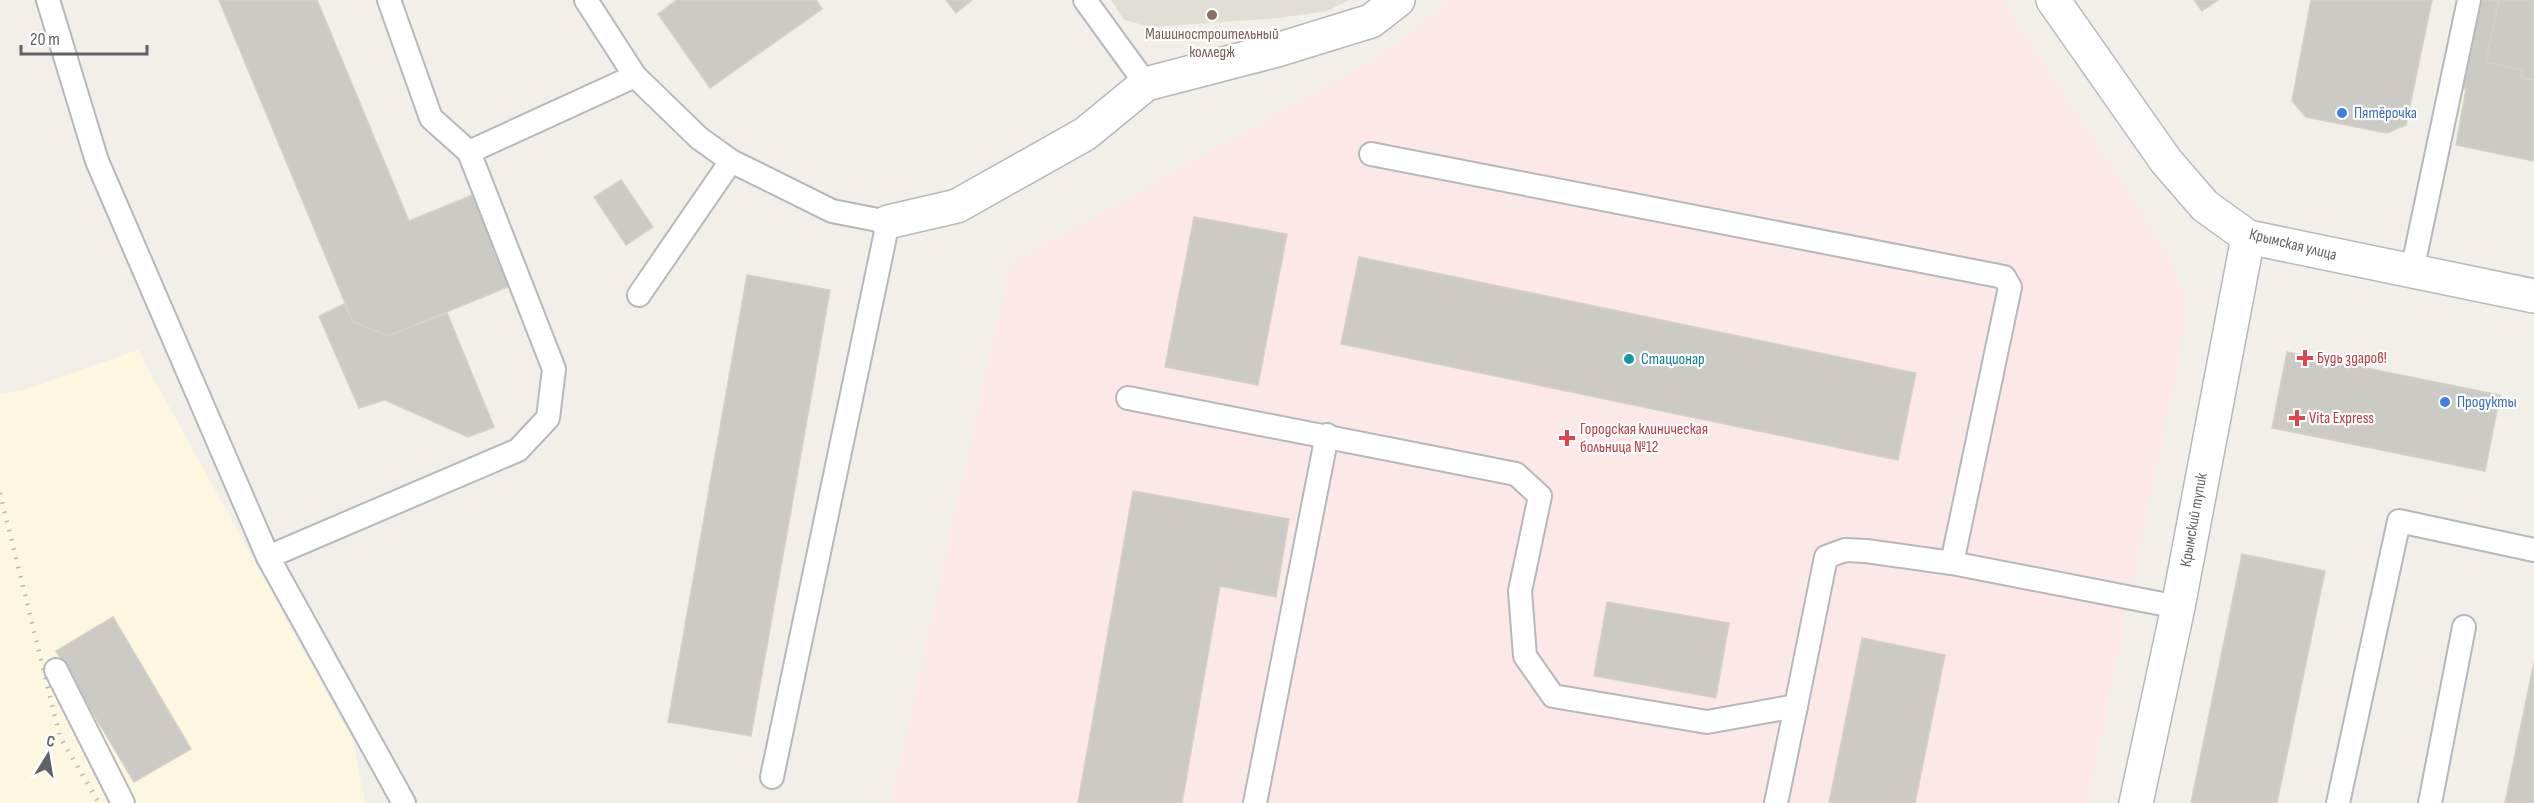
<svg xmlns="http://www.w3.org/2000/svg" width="2534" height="803" font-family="'Sofia Sans Condensed',sans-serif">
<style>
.commercial{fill:#fef7e0}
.education{fill:#e1ded6}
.medical{fill:#fce8e6}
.building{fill:#cccac5;stroke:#d6d1c6;stroke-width:1.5}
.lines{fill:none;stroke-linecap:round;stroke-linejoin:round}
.service-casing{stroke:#b5b8bc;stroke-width:26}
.minor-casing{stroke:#b5b8bc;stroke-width:36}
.secondary-casing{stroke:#b6babf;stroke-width:36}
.service{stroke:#fff;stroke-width:22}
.minor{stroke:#fff;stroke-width:33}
.secondary{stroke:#fff;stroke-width:33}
.rail{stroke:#b6b7b8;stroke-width:4.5;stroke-dasharray:1.5 8;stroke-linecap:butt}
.education-dot{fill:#8d6e63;stroke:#fff;stroke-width:2}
.shop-dot{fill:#3f7fe0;stroke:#fff;stroke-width:2}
.health-dot{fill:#e0444e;stroke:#fff;stroke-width:2}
.culture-dot{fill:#0f9aa8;stroke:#fff;stroke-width:2}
.labels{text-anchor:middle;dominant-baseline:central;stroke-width:4.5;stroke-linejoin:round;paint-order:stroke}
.education-label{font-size:16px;fill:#785e54;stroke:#fff}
.shop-label{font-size:16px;fill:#366cbe;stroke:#fff;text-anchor:start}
.street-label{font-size:16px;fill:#5f6368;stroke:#fff}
.health-label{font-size:16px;fill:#be3a42;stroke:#fff;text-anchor:start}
.culture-label{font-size:16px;fill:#0d838f;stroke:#fff;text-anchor:start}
</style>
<rect width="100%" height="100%" fill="#f1efe8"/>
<!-- commercial -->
<polygon class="commercial" points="138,350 353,741 365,803 0,803 0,394 27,389"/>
<!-- education -->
<polygon class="education" points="1111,0 1349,0 1327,11 1278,18 1151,27 1124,20"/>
<!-- medical -->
<polygon class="medical" points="1451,0 2002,0 2168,253 2186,298 2181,351 2087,803 891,803 1010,264 1383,54"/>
<!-- building -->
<g class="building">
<polygon points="219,0 317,0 409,221 475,194 512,285 388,336 353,322"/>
<polygon points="677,0 816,0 822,9 710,88 658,14"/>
<polygon points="946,0 972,0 956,13"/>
<polygon points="2194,0 2218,0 2202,11"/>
<polygon points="2311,0 2432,0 2406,125 2387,133 2306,117 2292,101"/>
<polygon points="2476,0 2499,0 2486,62 2523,70 2521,78 2534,80 2534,161 2456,145 2466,89 2460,87"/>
<polygon points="2499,0 2534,0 2534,80 2521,78 2523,70 2486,62"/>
<polygon points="621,180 653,227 626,245 594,197"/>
<polygon points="1194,217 1287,234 1258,385 1165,367"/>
<polygon points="1359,257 1916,373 1898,460 1341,344"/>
<polygon points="747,275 830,290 751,736 668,722"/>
<polygon points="344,304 353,322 388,336 447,313 494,427 468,437 385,400 359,408 319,316"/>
<polygon points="2287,352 2500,395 2485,471 2272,428"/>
<polygon points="1133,491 1289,519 1276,597 1220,586 1182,803 1078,803"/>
<polygon points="2242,554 2325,571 2277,803 2191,803"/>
<polygon points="1607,602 1729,623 1716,698 1594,676"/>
<polygon points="113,617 191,749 134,782 56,651"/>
<polygon points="1862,638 1945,655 1915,803 1829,803"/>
<polygon points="2534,662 2534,803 2505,803"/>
</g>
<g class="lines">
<!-- service casing -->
<g class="service-casing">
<g id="service">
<polyline points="48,0 97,161 268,557 404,803"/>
<polyline points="389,0 431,118 469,152 635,76"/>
<polyline points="586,0 635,76 699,138 731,161 832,211 888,222 772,777"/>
<polyline points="1085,0 1146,84"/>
<polyline points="1371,154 2004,277 2010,287 1952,563"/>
<polyline points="2412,271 2469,0"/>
<polyline points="639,295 731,161"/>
<polyline points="1128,398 1516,474 1540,496 1520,591 1525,656 1553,696 1707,722 1796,706 1826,557 1845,550 1866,551 1952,563 2178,607"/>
<polyline points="268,557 518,450 548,418 554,369 469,152"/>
<polyline points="56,670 123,803"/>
<polyline points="1255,803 1327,435"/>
<polyline points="1776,803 1796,706"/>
<polyline points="2338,803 2399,521 2534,550"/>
<polyline points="2430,803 2464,627"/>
</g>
</g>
<!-- minor casing -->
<g class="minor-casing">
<g id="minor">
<polyline points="888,222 957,206 1085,134 1146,84 1277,50 1371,21 1398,0"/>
<polyline points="2136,803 2178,607 2248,237"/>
</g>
</g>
<!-- secondary casing -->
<g class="secondary-casing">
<polyline id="secondary" points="2053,0 2166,161 2205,206 2248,237 2534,296"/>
</g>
<!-- service -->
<use href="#service" class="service"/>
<!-- minor -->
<use href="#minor" class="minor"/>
<!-- secondary -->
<use href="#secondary" class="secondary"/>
<!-- rail -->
<polyline class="rail" points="0,493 60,737 99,803"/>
</g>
<!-- markers -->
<circle class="education-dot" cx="1212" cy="15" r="6"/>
<g class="shop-dot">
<circle cx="2342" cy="113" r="6"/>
<circle cx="2445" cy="402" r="6"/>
</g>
<g class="health-dot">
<path d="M2302 349h6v6h6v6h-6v6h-6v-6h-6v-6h6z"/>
<path d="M2294 409h6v6h6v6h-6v6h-6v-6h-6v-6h6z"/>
<path d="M1564 429h6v6h6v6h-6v6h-6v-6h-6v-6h6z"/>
</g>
<circle class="culture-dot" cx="1629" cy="359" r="6"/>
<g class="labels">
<!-- education labels -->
<g class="education-label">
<text x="1212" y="34">Машиностроительный<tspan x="1212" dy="18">колледж</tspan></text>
</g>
<!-- shop labels -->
<g class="shop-label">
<text x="2354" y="113">Пятёрочка</text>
<text x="2457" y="402">Продукты</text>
</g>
<!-- street labels -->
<g class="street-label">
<text transform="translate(2293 245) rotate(14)">Крымская улица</text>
<text transform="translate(2194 520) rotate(-80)">Крымский тупик</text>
</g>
<!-- health labels -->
<g class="health-label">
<text x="2317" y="358">Будь здаров!</text>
<text x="2309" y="418">Vita Express</text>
<text x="1580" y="429">Городская клиническая<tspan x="1580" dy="18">больница №12</tspan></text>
</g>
<!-- culture labels -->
<g class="culture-label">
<text x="1641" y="359">Стационар</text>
</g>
</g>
<!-- north arrow -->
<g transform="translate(48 755) rotate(11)" stroke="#ffffff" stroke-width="4.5" paint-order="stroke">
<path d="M0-4.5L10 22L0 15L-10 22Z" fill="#5f6368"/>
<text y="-9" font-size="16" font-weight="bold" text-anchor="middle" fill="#5f6368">С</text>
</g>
<!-- scale -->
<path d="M21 45v9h126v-9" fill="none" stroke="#5f6368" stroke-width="3"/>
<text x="30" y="45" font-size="18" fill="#5f6368" stroke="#ffffff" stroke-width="4.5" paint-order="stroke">20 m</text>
</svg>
